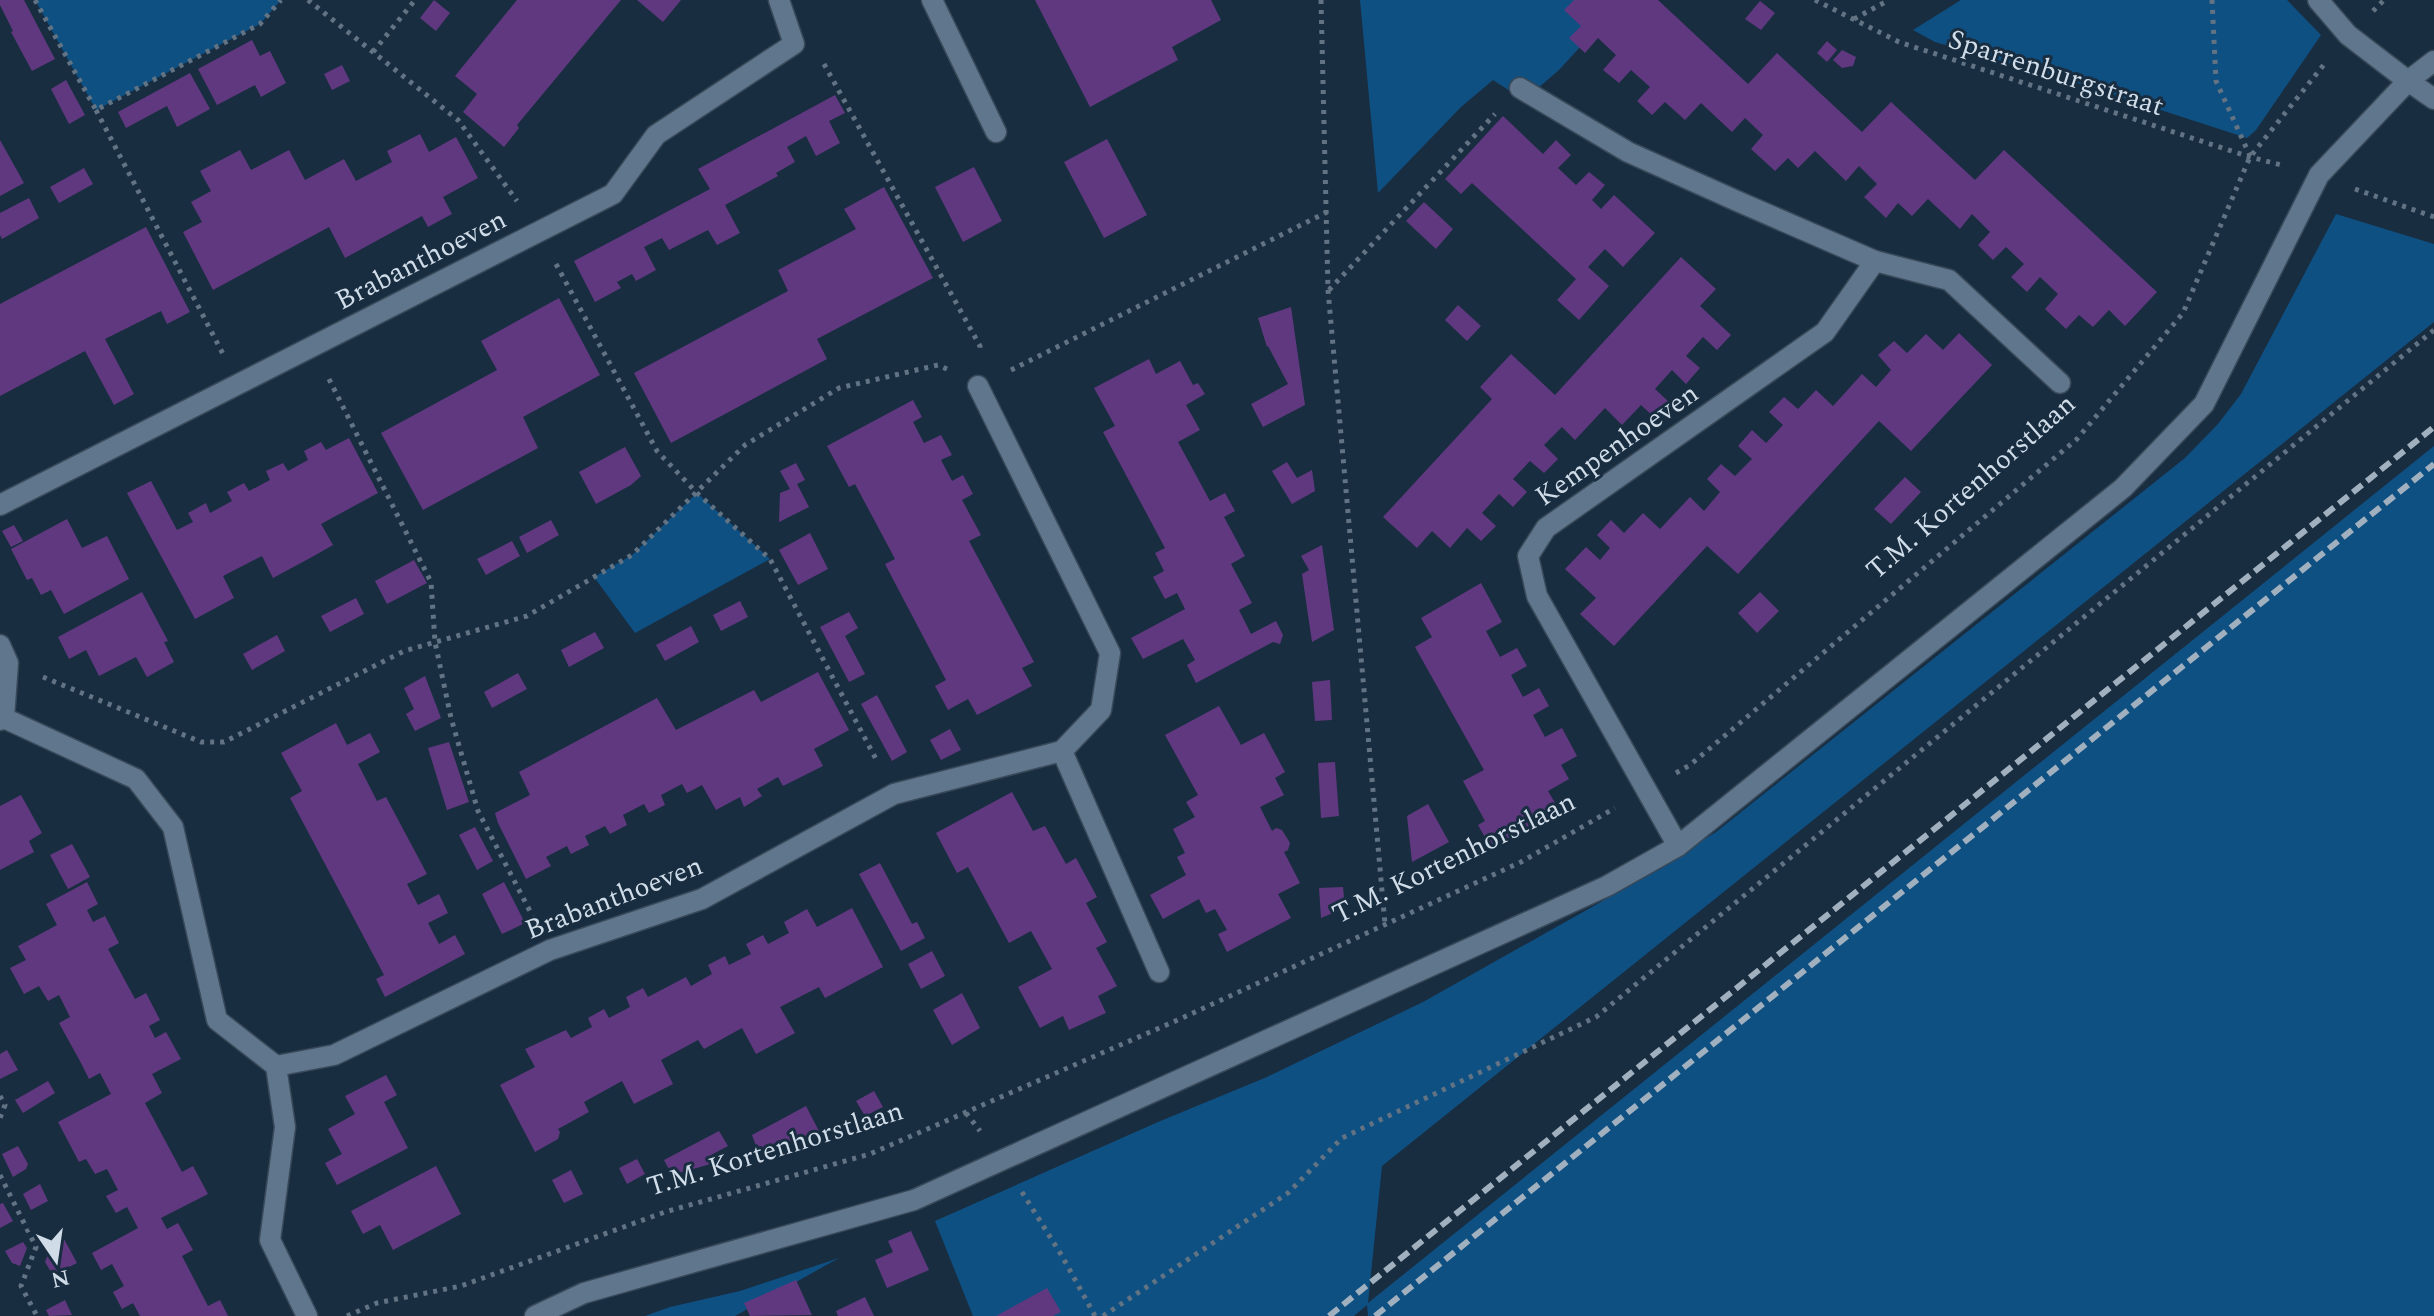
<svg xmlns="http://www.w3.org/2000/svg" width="2434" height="1316" font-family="Spectral,serif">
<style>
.green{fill:#0f5083}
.building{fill:#60387f}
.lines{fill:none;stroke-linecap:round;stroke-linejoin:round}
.service-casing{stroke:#384959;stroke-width:23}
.minor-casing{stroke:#384959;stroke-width:23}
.tertiary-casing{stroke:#384959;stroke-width:23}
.path{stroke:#627383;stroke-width:5;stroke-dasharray:4 6;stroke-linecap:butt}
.service{stroke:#60768c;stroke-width:20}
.minor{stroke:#60768c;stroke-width:20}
.tertiary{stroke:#60768c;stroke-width:20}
.rail{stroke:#a1b0be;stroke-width:6;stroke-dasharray:12 6;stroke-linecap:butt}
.labels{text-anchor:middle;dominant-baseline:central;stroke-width:6;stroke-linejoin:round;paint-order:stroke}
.street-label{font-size:28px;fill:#d0dde9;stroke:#192d40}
</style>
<rect width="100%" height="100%" fill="#192d40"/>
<!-- green -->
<g class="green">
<polygon points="35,0 281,0 260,24 96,110"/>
<polygon points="1360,0 1623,0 1559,70 1524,100 1493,80 1461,107 1378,193"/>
<polygon points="1961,0 2287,0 2321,35 2256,130 2247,138 2065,79 1935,42 1913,30"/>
<polygon points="2336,214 2434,244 2434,322 1382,1166 1368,1303 2434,446 2434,1316 1368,1316 1367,1305 1354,1316 973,1316 935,1221 1158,1122 1267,1077 1423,1002 1599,903 1716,832 2185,458 2218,424 2241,394"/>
<polygon points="697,493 770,559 635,633 594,577 632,555"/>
<polygon points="839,1258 735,1316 645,1316 670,1307 740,1291"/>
</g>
<!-- building -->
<g class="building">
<polygon points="0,0 24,0 55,59 32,71 11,32 13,31 0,5"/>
<polygon points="434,0 450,13 436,31 420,18"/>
<polygon points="517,0 621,0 517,125 519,128 504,147 463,112 477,94 455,76"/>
<polygon points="637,0 681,0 663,22"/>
<polygon points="1035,0 1211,0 1221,20 1172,47 1178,60 1090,107"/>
<polygon points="1574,0 1658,0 1748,84 1777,53 1862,132 1891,102 1975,180 2004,150 2157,292 2125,326 2109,310 2093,327 2079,315 2066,329 2045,309 2058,294 2040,277 2027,292 2011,277 2024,264 2006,247 1993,260 1978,245 1990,232 1972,214 1960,229 1928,199 1912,216 1898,203 1886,218 1864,197 1877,184 1859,166 1846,181 1815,151 1798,168 1788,158 1775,171 1751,149 1763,135 1745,118 1732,132 1701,103 1685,120 1665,102 1652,115 1637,101 1650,87 1631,70 1619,83 1603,70 1616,55 1598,38 1585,53 1569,38 1581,26 1564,10"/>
<polygon points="1760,1 1775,13 1761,30 1745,19"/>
<polygon points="252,40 260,56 270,51 286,83 261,97 255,85 217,105 198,69"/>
<polygon points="1827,41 1837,50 1827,62 1817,53"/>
<polygon points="1842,50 1856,57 1853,66 1842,68 1833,60"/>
<polygon points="342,65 350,81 332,90 324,74"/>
<polygon points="190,73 210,109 177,127 167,106 126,128 118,112"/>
<polygon points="66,80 85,115 69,124 51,89"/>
<polygon points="835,95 845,113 829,121 840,143 816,156 806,136 787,147 795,162 776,173 778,176 725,205 740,233 717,245 708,230 669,250 662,238 644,247 656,270 636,281 632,274 617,282 621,288 595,302 574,261 710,189 698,169"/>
<polygon points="1503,116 1543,154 1556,140 1571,155 1558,168 1576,185 1589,172 1605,185 1592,200 1601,209 1614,195 1655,233 1623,267 1605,249 1588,267 1609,286 1579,320 1557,300 1576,279 1472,183 1461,194 1445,179"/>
<polygon points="420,134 429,152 456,137 478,178 443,197 452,214 428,227 422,216 345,258 329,227 213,290 183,232 202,222 191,202 211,191 200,171 240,150 251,170 289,150 305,180 344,159 356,181 392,162 387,151"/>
<polygon points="1107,139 1147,215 1104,238 1064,162"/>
<polygon points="0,140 24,183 0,196"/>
<polygon points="974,167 1002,221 963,242 935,187"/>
<polygon points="84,168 93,184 59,203 50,187"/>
<polygon points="884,187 933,278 817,339 827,359 671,443 634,373 788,291 778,270 856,229 844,209"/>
<polygon points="29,198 39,218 2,239 0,235 0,213"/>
<polygon points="1424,202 1453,229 1436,249 1406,221"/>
<polygon points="146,227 190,312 167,324 161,311 105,339 134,394 114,405 85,351 0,396 0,304"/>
<polygon points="1681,257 1716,289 1700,306 1731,335 1717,350 1703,337 1686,356 1700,368 1686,384 1672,370 1655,389 1669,402 1654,417 1641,405 1622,425 1605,408 1575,440 1562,427 1544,445 1558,459 1544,473 1530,461 1513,479 1527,492 1513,507 1499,494 1482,513 1496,526 1481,541 1467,528 1450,548 1432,531 1417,548 1383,517 1492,399 1480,387 1511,354 1555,395"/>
<polygon points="559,298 600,375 523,417 538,448 423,510 381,433 497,370 481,341"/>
<polygon points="1458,305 1481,326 1467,341 1445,320"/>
<polygon points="1291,307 1305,405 1263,427 1251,404 1288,384 1268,346 1267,347 1258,318"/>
<polygon points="1959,333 1992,365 1911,451 1879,421 1738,574 1707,546 1614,646 1580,614 1596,598 1565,569 1586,547 1600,560 1610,548 1597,535 1611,520 1624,533 1643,513 1660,529 1690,497 1704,511 1720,492 1707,479 1721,464 1735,476 1752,459 1738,446 1752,430 1766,443 1783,425 1769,412 1784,397 1798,409 1816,390 1833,406 1862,374 1876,387 1891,370 1878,355 1894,341 1907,353 1926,334 1943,350"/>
<polygon points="1149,359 1156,374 1180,361 1193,385 1198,383 1205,394 1186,405 1200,430 1178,442 1210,501 1225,493 1235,511 1224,517 1245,556 1231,564 1252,603 1239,610 1251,634 1276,621 1283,635 1280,644 1273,642 1196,683 1187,665 1195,660 1183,639 1143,659 1131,638 1185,609 1177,593 1165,599 1153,577 1164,571 1155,553 1165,548 1103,432 1115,426 1094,388"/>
<polygon points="913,400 922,417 913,422 924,443 941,435 952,455 941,460 952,481 963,475 973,494 962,500 981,535 969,541 1034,662 1022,668 1032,686 977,715 968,699 948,710 935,686 946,680 885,564 895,559 855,484 849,487 827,446"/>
<polygon points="349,438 378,493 321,524 333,545 312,557 273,578 262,556 223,576 234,598 195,619 127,493 151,481 177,530 193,522 188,513 206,503 210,513 232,501 227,492 244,483 249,491 270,480 266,471 283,463 288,471 308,460 304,451 321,442 326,450"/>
<polygon points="625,447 641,476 631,485 596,504 579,472"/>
<polygon points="1287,462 1297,478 1312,470 1315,491 1292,504 1272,471"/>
<polygon points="796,463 805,480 797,484 809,507 779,522 780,493 790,489 780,471"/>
<polygon points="1905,477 1921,492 1891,524 1874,509"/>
<polygon points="67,519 82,548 107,536 129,579 64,614 51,590 41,595 32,578 27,580 11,549"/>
<polygon points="551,520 559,535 527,553 519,537"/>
<polygon points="14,525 23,541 11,547 2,531"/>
<polygon points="810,533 828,569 798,585 779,550"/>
<polygon points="512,541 520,556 486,575 477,559"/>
<polygon points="1322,545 1334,630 1312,642 1302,574 1309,570 1301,556"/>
<polygon points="414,560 427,583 387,604 375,581"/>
<polygon points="1481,583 1502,622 1486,631 1500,657 1517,648 1527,666 1511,675 1523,697 1539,688 1549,706 1533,715 1545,737 1562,728 1577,756 1561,765 1569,779 1548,791 1560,811 1491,848 1478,825 1485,821 1463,781 1484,770 1415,647 1432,637 1421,618"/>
<polygon points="142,592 168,641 164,642 174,662 147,677 136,657 99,676 86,650 69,659 58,637"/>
<polygon points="1760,592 1779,611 1757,633 1738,613"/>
<polygon points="356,598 364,614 330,632 321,616"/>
<polygon points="740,601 748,617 721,631 713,615"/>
<polygon points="849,612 858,628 845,636 865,674 849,682 820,627"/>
<polygon points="691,626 699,642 665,661 656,645"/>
<polygon points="595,632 604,648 569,667 561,650"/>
<polygon points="277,635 285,651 252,670 243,654"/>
<polygon points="818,672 849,730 814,749 823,766 783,786 778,777 757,789 762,796 744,807 740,797 716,810 702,785 687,793 682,784 661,795 665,805 649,813 644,804 623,815 627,825 610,834 605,826 585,836 589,845 571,854 567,846 546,857 551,866 526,879 498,823 495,813 530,795 519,772 657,698 676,730 754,690 761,702"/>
<polygon points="518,673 527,689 492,708 484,692"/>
<polygon points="425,676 441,718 415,731 406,714 414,709 404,688"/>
<polygon points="1330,680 1332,720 1315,721 1312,682"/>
<polygon points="877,695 907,752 892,761 861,704"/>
<polygon points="1219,706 1241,745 1264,733 1285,772 1275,778 1284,795 1260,807 1272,831 1276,828 1282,830 1290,843 1288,850 1284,852 1300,883 1278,894 1291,918 1227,952 1218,934 1227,930 1215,909 1206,913 1199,899 1163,919 1150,895 1186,875 1177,857 1185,853 1173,829 1195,817 1186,802 1198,795 1165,735"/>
<polygon points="336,723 347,745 370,733 380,752 358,764 377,801 386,797 427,874 407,884 418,905 439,894 448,913 428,923 439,944 455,935 465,954 385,997 376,979 384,975 290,798 302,791 281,753"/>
<polygon points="950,729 961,750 941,760 930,740"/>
<polygon points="449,742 469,802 447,810 428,748"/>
<polygon points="1335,762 1339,816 1321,818 1318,763"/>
<polygon points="1012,792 1033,831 1045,826 1066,864 1076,858 1097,897 1086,903 1107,942 1096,948 1117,986 1098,996 1106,1013 1069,1030 1063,1016 1040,1028 1018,987 1052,969 1031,931 1009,943 968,867 957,873 936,833"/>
<polygon points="21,795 42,833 29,841 34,852 0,870 0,806"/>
<polygon points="1428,804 1449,842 1412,862 1407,816"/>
<polygon points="475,827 493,861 477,870 459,835"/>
<polygon points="72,844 90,877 68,889 50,855"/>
<polygon points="880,863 912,924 917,922 925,938 901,951 859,874"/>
<polygon points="87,882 98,904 87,910 93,922 105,916 119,943 108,949 135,999 146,993 160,1020 149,1026 155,1038 166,1032 181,1059 152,1074 162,1093 145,1103 182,1172 193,1166 208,1194 161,1218 167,1229 178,1223 193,1250 182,1256 208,1306 220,1300 228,1316 140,1316 133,1303 122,1309 113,1292 124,1286 112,1264 101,1270 92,1253 138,1228 127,1207 116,1213 106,1196 118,1190 107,1169 95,1174 86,1159 79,1162 58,1122 111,1094 100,1073 89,1079 81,1063 59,1023 70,1017 59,995 48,1001 39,986 24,994 10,968 26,960 18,946 57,925 46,904"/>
<polygon points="504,882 525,923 502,934 482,894"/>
<polygon points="1343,887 1345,908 1321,918 1319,888"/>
<polygon points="852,908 883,967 825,998 819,987 780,1007 795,1033 756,1054 742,1028 704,1049 698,1040 661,1060 673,1084 634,1104 622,1081 584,1102 589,1112 558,1129 560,1132 558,1139 535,1152 500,1085 535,1067 525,1049 566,1030 571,1038 592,1027 588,1018 604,1009 609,1018 630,1007 626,997 643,988 648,997 686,977 691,986 712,974 708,965 725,956 729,965 751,954 746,944 763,935 768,944 789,933 784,922 807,909 817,927"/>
<polygon points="932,951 945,976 921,989 908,964"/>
<polygon points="962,993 980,1028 952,1045 933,1010"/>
<polygon points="7,1050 18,1070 0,1079 0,1054"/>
<polygon points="386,1075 397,1095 384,1102 408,1148 337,1185 325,1163 342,1154 328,1129 355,1114 345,1096"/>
<polygon points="48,1081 55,1093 23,1113 15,1100"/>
<polygon points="874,1091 883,1107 865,1116 856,1101"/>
<polygon points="806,1106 820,1133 758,1151 752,1135"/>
<polygon points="719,1131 728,1146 711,1155 714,1163 672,1175 664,1160"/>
<polygon points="18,1146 28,1164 26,1169 13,1177 2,1154"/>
<polygon points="637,1159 645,1174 627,1184 619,1168"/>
<polygon points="436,1166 461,1214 393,1250 380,1225 363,1234 351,1211"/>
<polygon points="571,1170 583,1194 564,1203 552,1180"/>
<polygon points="40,1184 48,1201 31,1210 23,1194"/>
<polygon points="3,1203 13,1221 0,1228 0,1204"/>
<polygon points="911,1231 929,1270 887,1288 875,1260 893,1252 888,1241"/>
<polygon points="64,1239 77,1263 53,1275 45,1262 51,1247"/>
<polygon points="23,1242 27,1248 20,1266 12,1263 5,1251"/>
<polygon points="796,1280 812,1315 750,1316 744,1303"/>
<polygon points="1047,1288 1061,1312 1053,1316 996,1316"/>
<polygon points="865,1297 874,1316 838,1316 836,1311"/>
<polygon points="65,1300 72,1315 49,1316 46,1310"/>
</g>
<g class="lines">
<!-- service casing -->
<g class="service-casing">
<polyline id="service" points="932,0 996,132"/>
</g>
<!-- minor casing -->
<g class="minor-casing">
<g id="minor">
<polyline points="2318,0 2348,35 2408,81 2434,99"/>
<polyline points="1520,88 1628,152 1737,201 1875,261 1949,280 2060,383"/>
<polyline points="0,505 613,194 656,135 794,44 779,0"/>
<polyline points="0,645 8,663 4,718"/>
<polyline points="0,720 4,718 136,779 173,827 217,1020 276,1066 285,1127 270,1240 307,1316"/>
<polyline points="1062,751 1159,972"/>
<polyline points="1678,846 1537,596 1528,556 1546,528 1825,332 1875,261"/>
<polyline points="276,1066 334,1055 550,950 702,899 894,794 1062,751 1101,710 1110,653 978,386"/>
</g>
</g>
<!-- tertiary casing -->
<g class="tertiary-casing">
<polyline id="tertiary" points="535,1316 584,1293 914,1200 1607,886 1678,846 2123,488 2204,404 2319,175 2408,81 2434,61"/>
</g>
<!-- path -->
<g class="path">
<polyline points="35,0 96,110 260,24 281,0"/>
<polyline points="308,0 458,120 517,201"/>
<polyline points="1321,0 1328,290 1385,924"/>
<polyline points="1815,0 1899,42 2250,157 2285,166"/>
<polyline points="2212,0 2216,81 2250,156"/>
<polyline points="2373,11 2384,0"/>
<polyline points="1854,19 1889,0"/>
<polyline points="373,52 415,0"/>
<polyline points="824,64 980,346 980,353"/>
<polyline points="96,110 223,354"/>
<polyline points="2355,189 2434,217"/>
<polyline points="556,264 657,451 697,493 770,559 877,761"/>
<polyline points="1329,290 1495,114"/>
<polyline points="1011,370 1327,212"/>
<polyline points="329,379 431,582 435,642 451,718 478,811 533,917"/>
<polyline points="43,677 201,742 224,742 404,651 527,616 632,555 745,445 839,388 938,365 949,370"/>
<polyline points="1676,773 1690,765 2077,439 2183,313 2250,157 2326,62"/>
<polyline points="0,1096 5,1105 0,1118"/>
<polyline points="966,1113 980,1131"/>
<polyline points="0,1175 36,1247 21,1286 37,1316"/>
<polyline points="1022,1192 1062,1256 1095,1316"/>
<polyline points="347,1316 377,1303 461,1286 665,1212 870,1154 1180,1019 1521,862 1615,808"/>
<polyline points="1103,1316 1288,1193 1342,1138 1596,1017 2434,330"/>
</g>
<!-- service -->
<use href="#service" class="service"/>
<!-- minor -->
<use href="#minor" class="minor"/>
<!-- tertiary -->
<use href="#tertiary" class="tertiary"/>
<!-- rail -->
<g class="rail">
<polyline points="1329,1316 2434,427"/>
<polyline points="1375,1316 2434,464"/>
</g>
</g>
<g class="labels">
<!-- street labels -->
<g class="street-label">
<text transform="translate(2056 73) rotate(18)">Sparrenburgstraat</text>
<text transform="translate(421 260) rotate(-27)">Brabanthoeven</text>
<text transform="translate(1617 445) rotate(-35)">Kempenhoeven</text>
<text transform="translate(1971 487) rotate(-41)">T.M. Kortenhorstlaan</text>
<text transform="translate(1454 858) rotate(-26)">T.M. Kortenhorstlaan</text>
<text transform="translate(614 898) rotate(-21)">Brabanthoeven</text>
<text transform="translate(775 1149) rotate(-17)">T.M. Kortenhorstlaan</text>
</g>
</g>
<!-- north arrow -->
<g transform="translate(56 1260) rotate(167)" stroke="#192d40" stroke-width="6" paint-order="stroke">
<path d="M0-6L14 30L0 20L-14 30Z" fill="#d0dde9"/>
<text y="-12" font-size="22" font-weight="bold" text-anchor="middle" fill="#d0dde9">N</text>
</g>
</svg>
